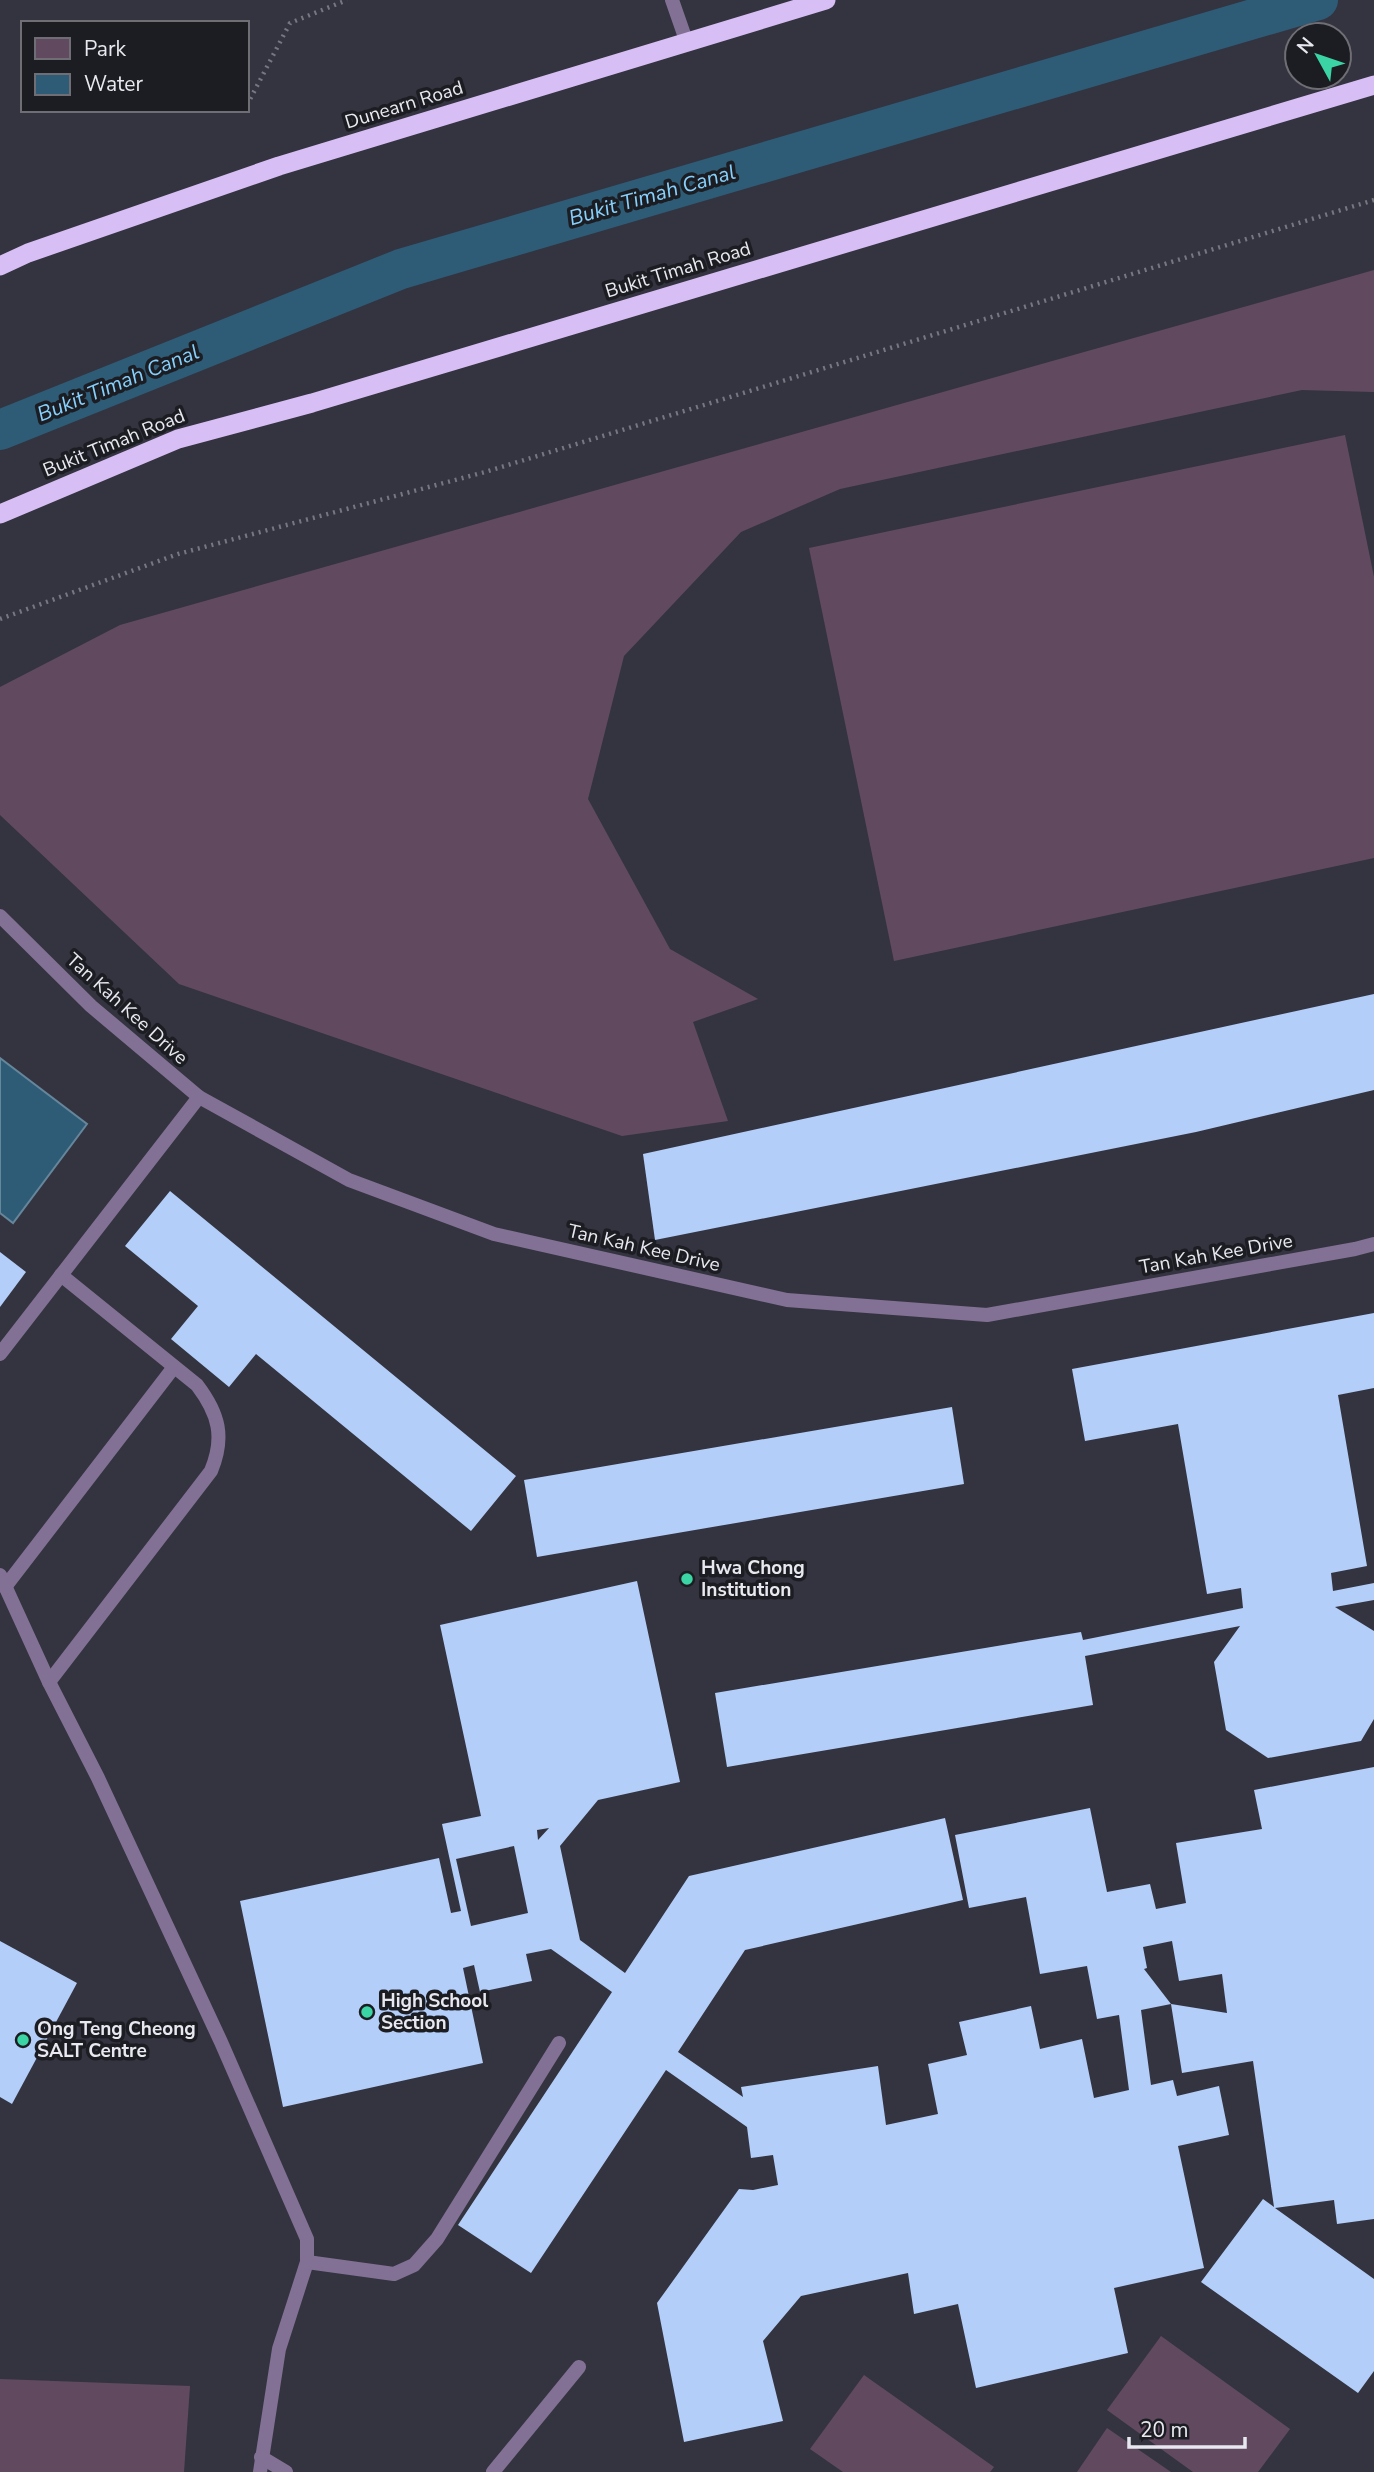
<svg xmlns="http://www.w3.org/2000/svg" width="1374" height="2472" font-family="'Nunito Sans',sans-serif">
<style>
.green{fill:#614a60}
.water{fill:#2e5c77;stroke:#66869b;stroke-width:2}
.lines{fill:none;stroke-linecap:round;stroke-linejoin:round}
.canal{stroke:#2e5c77;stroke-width:40}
.building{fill:#b3cef9;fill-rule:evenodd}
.path{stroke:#777782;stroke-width:4.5;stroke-dasharray:2 5;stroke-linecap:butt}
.service{stroke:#827195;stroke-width:14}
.trunk{stroke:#d7bef4;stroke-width:19}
.poi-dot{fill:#3bd4a4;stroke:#1c1d22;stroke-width:2.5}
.labels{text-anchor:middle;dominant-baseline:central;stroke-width:7;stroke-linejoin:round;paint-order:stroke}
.street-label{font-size:19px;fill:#e8e8f0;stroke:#1c1d22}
.poi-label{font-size:19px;font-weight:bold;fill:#e8e8f0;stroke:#1c1d22;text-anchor:start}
.water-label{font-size:21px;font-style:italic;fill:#86d0fd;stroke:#1c1d22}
</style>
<rect width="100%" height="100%" fill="#343440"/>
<!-- green -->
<g class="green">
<polygon points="1374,270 1374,392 1302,390 840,489 741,532 624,656 588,799 670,949 758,999 693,1022 728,1121 622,1136 179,984 0,815 0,687 120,625"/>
<polygon points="1345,435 1374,577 1374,858 894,961 809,548"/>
<polygon points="1161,2336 1290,2429 1258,2472 1193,2472 1107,2410"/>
<polygon points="864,2375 994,2467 990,2472 843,2472 810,2449"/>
<polygon points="0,2379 190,2386 184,2472 0,2472"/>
<polygon points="1107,2428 1171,2472 1077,2472"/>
</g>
<!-- water -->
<polygon class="water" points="0,1058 87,1124 13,1223 0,1213"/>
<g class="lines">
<!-- canal -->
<polyline class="canal" points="0,430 401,269 1318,0"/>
</g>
<!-- building -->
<g class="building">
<polygon points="1374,994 1374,1090 1196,1132 655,1240 643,1154"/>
<polygon points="170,1191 516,1476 471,1531 256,1354 229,1387 171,1339 198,1306 125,1246"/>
<polygon points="0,1252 26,1272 0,1307"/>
<polygon points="1374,1313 1374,1388 1338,1395 1367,1566 1331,1573 1333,1591 1374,1583 1374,1600 1335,1607 1374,1631 1374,1719 1361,1741 1268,1758 1226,1730 1214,1662 1240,1626 1085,1656 1093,1705 727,1767 715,1693 1081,1632 1083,1640 1243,1608 1241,1588 1207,1594 1178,1424 1085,1441 1072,1369"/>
<polygon points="952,1407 964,1484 537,1557 524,1480"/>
<path d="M637,1581l43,201 -82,18 -38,46 20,94 45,33 64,-97 256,-58 18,82 -218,50 -67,102 65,45 -2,-10 137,-21 8,59 52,-11 -10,-50 39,-9 -8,-33 72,-16 9,43 42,-10 12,59 35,-8 -10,-75 -22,4 -10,-53 -47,8 -14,-77 -57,11 -14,-73 135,-27 17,84 43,-8 6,25 30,-6 -10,-60 86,-14 -8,-39 120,-23v452l-37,5 -3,-24 -59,8 99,71v92l-16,22 -157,-111 62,-83 11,8 -21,-146 -71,12 -11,-69 56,9 -5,-39 -43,7 -7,-40 -29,6 4,21 -3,1 27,35 -30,6 10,75 22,-5 4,16 42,-10 10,49 -51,11 26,122 -90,20 14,65 -152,35 -18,-84 -44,10 -6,-41 -107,23 -38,45 20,80 -99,21 -27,-139 82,-114 14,1 25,-5 -5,-30 -22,3 -4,-31 -81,-57 -135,203 -73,-48 154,-233 -61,-43 -25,5 6,27 -52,11 -6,-27 -11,3 20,95 -200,44 -43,-206 199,-43 12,55 10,-2 -19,-87 39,-8 -41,-191zM549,1828l-11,12 -1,-10zM514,1846l14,67 -57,13 -15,-67z"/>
<polygon points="0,1941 77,1983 12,2104 0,2097"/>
</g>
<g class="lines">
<!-- path -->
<g class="path">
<polyline points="247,105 290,23 347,0"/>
<polyline points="0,619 178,554 485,472 1374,200"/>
</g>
<!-- service -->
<g class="service">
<polyline points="672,0 687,43"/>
<polyline points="0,916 91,1006 199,1097 349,1180 494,1234 787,1300 987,1315 1355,1249 1374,1244"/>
<polyline points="0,1354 199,1097"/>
<polyline points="0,1575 49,1682 98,1778 221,2042 307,2239 307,2262 279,2349 260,2472"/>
<polyline points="5,1587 174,1367"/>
<path d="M49,1682l162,-211c14,-34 8,-57 -14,-86l-136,-110"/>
<polyline points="307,2262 394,2274 414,2265 437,2239 559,2043"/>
<polyline points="261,2457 286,2472"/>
<polyline points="493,2472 579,2367"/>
</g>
<!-- trunk -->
<g class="trunk">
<polyline points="0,266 28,253 279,166 826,0"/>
<polyline points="0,514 178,439 312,403 1374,85"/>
</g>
</g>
<!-- markers -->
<g class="poi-dot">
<circle cx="687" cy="1579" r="7"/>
<circle cx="367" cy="2012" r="7"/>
<circle cx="23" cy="2040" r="7"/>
</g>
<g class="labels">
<!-- street labels -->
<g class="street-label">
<text transform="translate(404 105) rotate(-17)">Dunearn Road</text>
<text transform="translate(678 270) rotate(-17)">Bukit Timah Road</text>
<text transform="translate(114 443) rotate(-22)">Bukit Timah Road</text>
<text transform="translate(127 1009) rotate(42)">Tan Kah Kee Drive</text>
<text transform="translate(644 1248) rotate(13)">Tan Kah Kee Drive</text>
<text transform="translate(1216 1254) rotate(-10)">Tan Kah Kee Drive</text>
</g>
<!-- poi labels -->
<g class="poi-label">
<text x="701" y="1568">Hwa Chong<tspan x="701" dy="22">Institution</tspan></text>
<text x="381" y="2001">High School<tspan x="381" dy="22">Section</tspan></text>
<text x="37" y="2029">Ong Teng Cheong<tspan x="37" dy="22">SALT Centre</tspan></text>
</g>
<!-- water labels -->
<g class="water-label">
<text transform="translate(652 195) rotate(-16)">Bukit Timah Canal</text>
<text transform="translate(118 383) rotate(-22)">Bukit Timah Canal</text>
</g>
</g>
<!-- legend -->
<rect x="21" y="21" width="228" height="91" fill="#1c1d22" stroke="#6e6e74" stroke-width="2"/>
<rect x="35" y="38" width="35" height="21" fill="#614a60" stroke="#6e6e74" stroke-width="2"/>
<text x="84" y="56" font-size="21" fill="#e8e8f0">Park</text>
<rect x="35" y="74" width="35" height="21" fill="#2e5c77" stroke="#6e6e74" stroke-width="2"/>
<text x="84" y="91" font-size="21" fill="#e8e8f0">Water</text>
<!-- north arrow -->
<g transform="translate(1318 56) rotate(310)"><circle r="33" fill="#1c1d22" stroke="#6e6e74" stroke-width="2"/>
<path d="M0-5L12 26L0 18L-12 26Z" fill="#3bd4a4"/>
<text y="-10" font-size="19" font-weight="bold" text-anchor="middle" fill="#e8e8f0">N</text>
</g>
<!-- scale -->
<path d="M1129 2437v10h116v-10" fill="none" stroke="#e8e8f0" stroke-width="3.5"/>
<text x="1140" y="2437" font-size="21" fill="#e8e8f0" stroke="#1c1d22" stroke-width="5" paint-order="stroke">20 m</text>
</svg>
